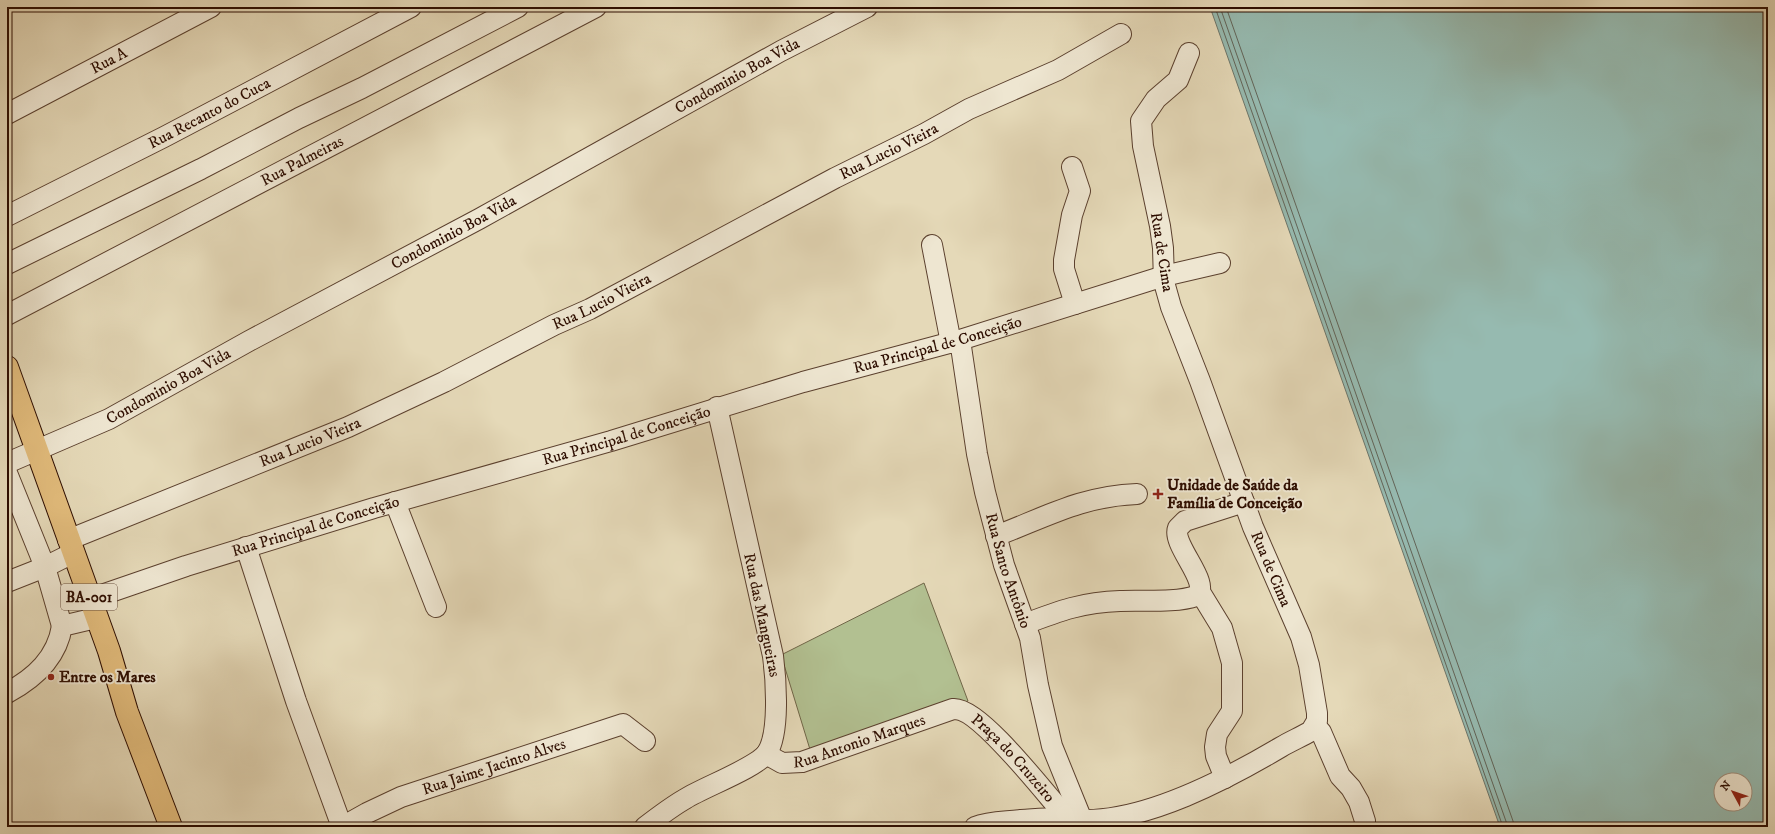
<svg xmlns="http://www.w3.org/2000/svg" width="1775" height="834" font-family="'IM FELL DW Pica',serif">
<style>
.green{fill:#b2c091;stroke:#706648}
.water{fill:#96bab0;stroke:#6c756a;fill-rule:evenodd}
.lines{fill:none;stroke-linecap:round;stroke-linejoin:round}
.shore{stroke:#626458;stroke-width:1}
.minor-casing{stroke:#5b402e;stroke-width:22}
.major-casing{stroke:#2d0d00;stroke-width:24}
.minor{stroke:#eee6d1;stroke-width:20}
.major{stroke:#e2bc7c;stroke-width:22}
.poi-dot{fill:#8f2418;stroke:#eee6d1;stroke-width:1.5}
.labels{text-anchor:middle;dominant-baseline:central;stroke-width:4;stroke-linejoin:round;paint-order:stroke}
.shield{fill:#eee6d1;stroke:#674e3f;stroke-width:1}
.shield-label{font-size:15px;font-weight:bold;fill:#2d0d00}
.street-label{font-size:16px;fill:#2d0d00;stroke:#eee6d1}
.poi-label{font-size:16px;font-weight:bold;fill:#2d0d00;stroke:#eee6d1;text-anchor:start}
</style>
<rect width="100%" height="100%" fill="#e5d9b8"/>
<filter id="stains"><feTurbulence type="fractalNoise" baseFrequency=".005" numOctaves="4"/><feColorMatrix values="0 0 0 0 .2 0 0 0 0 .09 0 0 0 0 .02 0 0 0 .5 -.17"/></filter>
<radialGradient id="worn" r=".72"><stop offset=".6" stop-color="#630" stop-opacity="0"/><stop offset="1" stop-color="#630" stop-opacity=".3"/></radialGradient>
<!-- green -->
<polygon class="green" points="924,583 968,701 812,756 781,655"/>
<!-- water -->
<path class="water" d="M1210,7h558v820h-268zM1721,780h24v24h-24z"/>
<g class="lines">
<!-- shore -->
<g class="shore">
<polyline points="1215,7 1503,827"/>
<polyline points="1220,7 1508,827"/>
<polyline points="1226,7 1513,821 1514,827"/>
</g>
<!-- minor casing -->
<g class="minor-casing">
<g id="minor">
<path id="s1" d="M7,114l204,-107"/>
<polyline points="1072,167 1080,191 1072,215 1064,260 1064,269 1075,304"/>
<path id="s2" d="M7,216l157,-79 247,-130"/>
<polyline points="932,245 951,343"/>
<polyline points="7,264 201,169 299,118 362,88 518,7"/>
<path id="s3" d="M7,315l589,-308"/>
<path id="s4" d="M960,340l17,114 8,38 19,73 26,73 8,47 14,61 30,74c64,2 145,-41 199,-73 10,-6 20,-10 30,-16l6,-10v-8l-8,-48 -8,-28 -48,-110 -53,-146 -29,-74 -7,-25 -1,-34 -3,-22 -17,-80 -2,-25 15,-22 22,-19 11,-27"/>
<path id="s5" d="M7,463l102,-44 140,-78 230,-122 302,-168 86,-44"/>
<polyline points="7,473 45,567 62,626"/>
<polyline points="395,502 436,607"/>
<path d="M996,536c50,-19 86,-40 141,-42"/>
<path id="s6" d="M68,540l280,-113 96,-45 110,-57 36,-16 245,-131 89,-44 45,-25 89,-39 63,-36"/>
<polyline points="246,547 296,701 342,827"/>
<polyline points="7,582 45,567 73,553"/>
<polyline points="1200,592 1222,628 1232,663 1232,711 1217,734 1215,747 1216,756 1225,778"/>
<path id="s7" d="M90,599l96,-33 188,-58 237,-67 192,-59 157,-42 204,-64 56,-13"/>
<path d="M1025,624c34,-13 58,-22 95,-23 22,-1 56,2 76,-5 17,-12 -25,-51 -18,-68l7,-7 59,-19"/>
<path d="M7,693c28,-15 50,-35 55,-67l34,-8"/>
<polyline points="1315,726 1321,732 1340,776 1351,788 1359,802 1365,821"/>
<path id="s8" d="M766,754l16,9 20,-1 151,-53c26,-3 95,88 114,109"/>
<path id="s9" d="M342,827l25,-14 34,-16 222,-73 22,17"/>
<path d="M645,827c13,-10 26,-20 40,-28 19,-12 71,-31 82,-46 13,-20 9,-74 6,-97l-56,-249"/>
<path d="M975,827c15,-6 30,-5 46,-7 18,-1 35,-3 53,-1"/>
</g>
</g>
<!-- major casing -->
<g class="major-casing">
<polyline id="major" points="7,367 109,651 127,712 171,827"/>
</g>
<!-- minor -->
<use href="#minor" class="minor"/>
<!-- major -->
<use href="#major" class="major"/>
</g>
<!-- markers -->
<g class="poi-dot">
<path d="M1156 488h4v4h4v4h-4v4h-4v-4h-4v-4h4z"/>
<circle cx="51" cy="677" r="4"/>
</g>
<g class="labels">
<!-- shield labels -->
<rect class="shield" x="61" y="584" width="56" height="26" rx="3"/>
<g class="shield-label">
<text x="89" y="597">BA-001</text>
</g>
<!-- street labels -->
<g class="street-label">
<text stroke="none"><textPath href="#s1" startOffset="115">Rua A</textPath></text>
<text stroke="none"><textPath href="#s5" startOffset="827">Condominio Boa Vida</textPath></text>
<text stroke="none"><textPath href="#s2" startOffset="227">Rua Recanto do Cuca</textPath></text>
<text stroke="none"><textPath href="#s6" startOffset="909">Rua Lucio Vieira</textPath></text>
<text stroke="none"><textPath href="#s3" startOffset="333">Rua Palmeiras</textPath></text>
<text stroke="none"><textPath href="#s5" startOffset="503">Condominio Boa Vida</textPath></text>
<text transform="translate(1162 252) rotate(81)">Rua de Cima</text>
<text stroke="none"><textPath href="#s6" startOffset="585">Rua Lucio Vieira</textPath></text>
<text stroke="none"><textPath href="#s7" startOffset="885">Rua Principal de Conceição</textPath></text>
<text stroke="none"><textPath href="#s5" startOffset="179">Condominio Boa Vida</textPath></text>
<text stroke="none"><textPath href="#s7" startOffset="561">Rua Principal de Conceição</textPath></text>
<text stroke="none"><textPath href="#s6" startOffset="261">Rua Lucio Vieira</textPath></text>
<text stroke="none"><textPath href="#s7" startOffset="237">Rua Principal de Conceição</textPath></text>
<text transform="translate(1271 569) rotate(67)">Rua de Cima</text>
<text stroke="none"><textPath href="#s4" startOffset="236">Rua Santo Antônio</textPath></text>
<text transform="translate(762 615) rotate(78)">Rua das Mangueiras</text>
<text stroke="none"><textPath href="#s8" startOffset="99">Rua Antonio Marques</textPath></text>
<text stroke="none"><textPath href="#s8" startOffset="278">Praça do Cruzeiro</textPath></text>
<text stroke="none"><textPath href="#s9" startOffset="164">Rua Jaime Jacinto Alves</textPath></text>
</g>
<!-- poi labels -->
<g class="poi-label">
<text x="1167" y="485">Unidade de Saúde da<tspan x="1167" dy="18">Família de Conceição</tspan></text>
<text x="59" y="677">Entre os Mares</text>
</g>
</g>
<!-- margin -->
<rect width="1775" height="834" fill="none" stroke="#e5d9b8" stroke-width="24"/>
<rect x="8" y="8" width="1759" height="818" fill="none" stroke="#2d0d00" stroke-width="2"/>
<rect x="12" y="12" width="1751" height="810" fill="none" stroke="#2d0d00"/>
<!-- north arrow -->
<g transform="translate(1733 792) rotate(310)"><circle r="19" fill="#eee6d1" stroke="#a18f7d"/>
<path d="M0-3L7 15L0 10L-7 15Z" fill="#8f2418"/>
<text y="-6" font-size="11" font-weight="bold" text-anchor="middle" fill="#2d0d00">N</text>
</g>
<rect width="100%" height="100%" filter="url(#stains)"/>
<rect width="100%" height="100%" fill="url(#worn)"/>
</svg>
